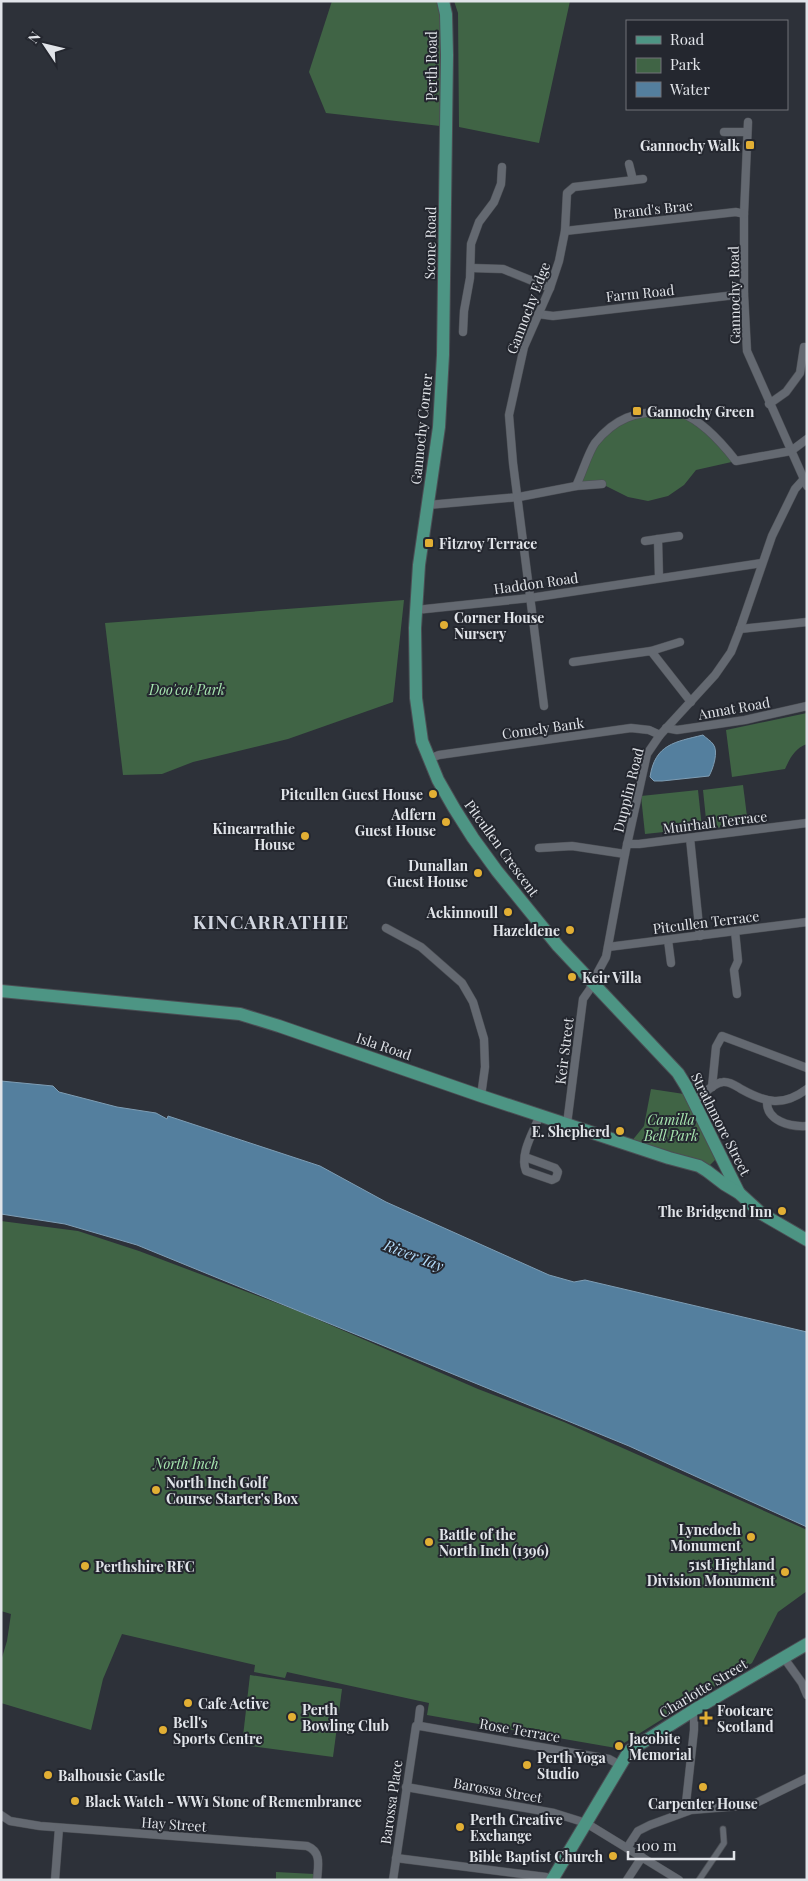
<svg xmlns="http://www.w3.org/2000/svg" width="808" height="1881" font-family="'Playfair Display',serif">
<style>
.green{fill:#406445}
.water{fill:#547f9e;stroke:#7e9db4}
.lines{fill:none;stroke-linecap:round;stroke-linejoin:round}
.pedestrian-casing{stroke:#4b4e54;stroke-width:7}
.minor-casing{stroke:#4b4e54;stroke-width:9}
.primary-casing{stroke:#4b4e54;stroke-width:14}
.pedestrian{stroke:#646971;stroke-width:5.5}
.minor{stroke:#646971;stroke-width:8}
.primary{stroke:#4d9584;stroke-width:12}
.poi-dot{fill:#e2af34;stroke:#24272f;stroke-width:2}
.labels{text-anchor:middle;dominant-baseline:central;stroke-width:4;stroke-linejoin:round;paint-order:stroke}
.street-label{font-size:14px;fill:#e1e4e9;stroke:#24272f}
.poi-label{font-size:14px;font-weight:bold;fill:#e1e4e9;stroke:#24272f;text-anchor:start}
.park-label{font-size:14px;font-style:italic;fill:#a6e5af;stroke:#24272f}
.water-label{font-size:15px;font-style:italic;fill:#b5ddfb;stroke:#24272f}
.district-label{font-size:19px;font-weight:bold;letter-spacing:1px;fill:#d1d6e0;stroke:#24272f}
</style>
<rect width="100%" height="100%" fill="#2d3139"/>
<!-- green -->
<g class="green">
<polygon points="332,1 439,1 442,25 440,126 326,113 309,72"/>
<polygon points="454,1 570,1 539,143 459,127 458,13"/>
<polygon points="680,412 708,430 736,461 696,470 684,485 668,496 648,501 628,497 602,484 576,486 595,444 630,415"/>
<polygon points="404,600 393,702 288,739 193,762 162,774 123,775 105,623"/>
<path d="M807,713v31c-12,4 -17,14 -22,25l-53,8 -6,-47z"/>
<polygon points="743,785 748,824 707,829 703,790"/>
<polygon points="698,790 702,828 645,834 641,796"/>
<polygon points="651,1089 684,1094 716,1159 708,1167 631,1142 644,1126"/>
<polygon points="1,1221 78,1231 139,1251 298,1311 478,1389 564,1422 796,1525 807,1530 807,1591 778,1612 752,1663 616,1748 427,1715 429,1703 287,1672 285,1678 254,1672 255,1665 122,1634 103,1679 91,1730 1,1703 1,1661 7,1641 11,1614 1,1611"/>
<polygon points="250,1675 342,1689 333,1757 242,1745"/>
<polygon points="276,1872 314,1874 314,1880 276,1880"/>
</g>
<!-- water -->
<g class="water">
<path d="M703,735c3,3 8,6 10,9 6,7 0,25 -4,32l-47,5h-8l-4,-4c5,-33 25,-35 53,-42z"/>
<polygon points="1,1081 53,1086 59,1092 117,1107 156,1113 167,1119 168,1116 320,1166 386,1202 549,1275 574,1282 585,1280 807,1332 807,1527 629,1446 137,1245 65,1224 1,1214"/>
</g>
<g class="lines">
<!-- pedestrian casing -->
<g class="pedestrian-casing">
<polyline id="pedestrian" points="699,1880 724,1843 723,1829"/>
</g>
<!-- minor casing -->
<g class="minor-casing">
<g id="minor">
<polyline points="748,122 744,214 744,294 747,351 807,486"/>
<polyline points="724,132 747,132"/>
<polyline points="629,164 633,180"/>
<polyline points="565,231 736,212 744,214"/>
<polyline points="471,268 503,269 550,288"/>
<polyline points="538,314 553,316 744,294"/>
<polyline points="463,332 464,311 470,278 471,244 479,222 494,202 501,184 502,167"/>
<polyline points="769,404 786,392 800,373 804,347"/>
<polyline points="576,486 602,484"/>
<path d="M428,505l91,-8 57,-11c6,-12 12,-33 19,-43 20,-25 41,-32 71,-31 5,0 11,-1 15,1 22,8 41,30 55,48l55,-10 16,-12"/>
<polyline points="658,539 659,578"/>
<polyline points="645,541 679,536"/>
<polyline points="416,610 530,598 762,563"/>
<polyline points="740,629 807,622"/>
<polyline points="651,651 680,642"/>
<polyline points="573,662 651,651 691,702"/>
<polyline points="544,706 513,463 509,415 524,347 550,288 559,261 565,231 567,193 574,187 643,179"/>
<polyline points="666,728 677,730 745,720 807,706"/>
<polyline points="428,759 439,755 631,728 649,730 660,735"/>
<polyline points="690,838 700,936"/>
<polyline points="627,844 639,844 807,823"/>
<polyline points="539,848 572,846 625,854"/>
<polyline points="386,928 421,947 462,983 473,1002 484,1039 485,1067 481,1096"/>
<polyline points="735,931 738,961 734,970 737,994"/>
<polyline points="668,940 671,963"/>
<polyline points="608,947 807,922"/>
<polyline points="712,1087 716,1047 722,1036 807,1068"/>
<path d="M694,1101c9,-5 18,-18 29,-19 7,-1 13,4 18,7 25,14 42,18 66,0"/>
<path d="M767,1101c-1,20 23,26 40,25"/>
<polyline points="567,1124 583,999 590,989 592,983 606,957 625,854 647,754 660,735 715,675 731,652 740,629 772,536 795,489 804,479"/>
<path d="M525,1157l30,11 3,4 -2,6 -4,2 -26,-9c-7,-17 8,-40 14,-56"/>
<polyline points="784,1658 802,1683 807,1695"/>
<polyline points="418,1726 420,1709"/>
<polyline points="406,1787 554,1813 586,1823 679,1880"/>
<polyline points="687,1811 686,1803 694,1730 694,1718 691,1712"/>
<path d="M1,1815l9,6 30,5 267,20c15,6 11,20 10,34"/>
<polyline points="627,1848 638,1831 650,1825 691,1810 752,1805 807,1778"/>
<polyline points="396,1858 546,1877 550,1880"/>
<polyline points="55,1880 59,1828"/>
<polyline points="393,1880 416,1726 420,1726 609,1759 620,1765"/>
<polyline points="627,1880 642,1857"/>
</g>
</g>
<!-- primary casing -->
<g class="primary-casing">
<g id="primary">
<polyline points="443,1 446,14 447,55 443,355 439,427 419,565 415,628 416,698 422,741 438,780 454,808 473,838 497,871 558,946 678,1073 686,1086 739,1193"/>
<polyline points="1,991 240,1014 279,1026 481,1096 669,1158 699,1166 707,1171 724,1184 739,1193 762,1214 807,1240"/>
<polyline points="552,1880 629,1751 694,1710 807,1644"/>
</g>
</g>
<!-- pedestrian -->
<use href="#pedestrian" class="pedestrian"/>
<!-- minor -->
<use href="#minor" class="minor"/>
<!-- primary -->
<use href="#primary" class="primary"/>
</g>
<!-- markers -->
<g class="poi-dot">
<rect x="745" y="140" width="10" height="10" rx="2.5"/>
<rect x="632" y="406" width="10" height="10" rx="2.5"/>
<rect x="424" y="538" width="10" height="10" rx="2.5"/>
<circle cx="444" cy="625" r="5"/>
<circle cx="433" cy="794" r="5"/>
<circle cx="446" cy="822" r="5"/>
<circle cx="305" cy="836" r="5"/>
<circle cx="478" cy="873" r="5"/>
<circle cx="508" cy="912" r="5"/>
<circle cx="570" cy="930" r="5"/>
<circle cx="572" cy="977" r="5"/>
<circle cx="620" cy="1131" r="5"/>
<circle cx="782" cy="1211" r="5"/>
<circle cx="156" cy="1490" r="5"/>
<circle cx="751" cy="1537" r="5"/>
<circle cx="429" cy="1542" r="5"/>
<circle cx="85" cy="1566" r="5"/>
<circle cx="785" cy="1572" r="5"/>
<circle cx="188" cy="1703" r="5"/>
<circle cx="292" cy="1717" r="5"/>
<path d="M703.5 1710.5h5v5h5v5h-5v5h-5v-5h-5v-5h5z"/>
<circle cx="163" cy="1730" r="5"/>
<circle cx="619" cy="1746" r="5"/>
<circle cx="527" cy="1765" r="5"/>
<circle cx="48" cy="1775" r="5"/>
<circle cx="703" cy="1787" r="5"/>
<circle cx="75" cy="1801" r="5"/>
<circle cx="460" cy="1827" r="5"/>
<circle cx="613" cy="1856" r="5"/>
</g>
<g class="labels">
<!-- street labels -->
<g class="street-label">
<text transform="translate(431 66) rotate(-90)">Perth Road</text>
<text transform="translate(653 209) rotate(-6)">Brand's Brae</text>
<text transform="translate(430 243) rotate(-89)">Scone Road</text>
<text transform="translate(640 293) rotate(-6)">Farm Road</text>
<text transform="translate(734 295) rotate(-91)">Gannochy Road</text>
<text transform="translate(528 308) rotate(-69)">Gannochy Edge</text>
<text transform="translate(421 429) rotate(-84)">Gannochy Corner</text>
<text transform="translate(536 583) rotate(-8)">Haddon Road</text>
<text transform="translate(734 708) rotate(-10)">Annat Road</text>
<text transform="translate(543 728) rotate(-8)">Comely Bank</text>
<text transform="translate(628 790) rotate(-76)">Dupplin Road</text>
<text transform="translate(715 822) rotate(-7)">Muirhall Terrace</text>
<text transform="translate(502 848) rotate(54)">Pitcullen Crescent</text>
<text transform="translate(706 922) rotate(-7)">Pitcullen Terrace</text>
<text transform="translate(384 1046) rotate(19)">Isla Road</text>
<text transform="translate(564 1051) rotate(-83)">Keir Street</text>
<text transform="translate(721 1124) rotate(63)">Strathmore Street</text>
<text transform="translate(703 1688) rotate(-31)">Charlotte Street</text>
<text transform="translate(520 1730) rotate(10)">Rose Terrace</text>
<text transform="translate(498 1790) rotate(10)">Barossa Street</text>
<text transform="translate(391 1802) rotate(-82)">Barossa Place</text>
<text transform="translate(174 1824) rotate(4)">Hay Street</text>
</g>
<!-- poi labels -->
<g class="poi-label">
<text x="740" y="145" text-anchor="end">Gannochy Walk</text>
<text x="647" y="411">Gannochy Green</text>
<text x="439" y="543">Fitzroy Terrace</text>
<text x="454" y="617">Corner House<tspan x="454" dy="16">Nursery</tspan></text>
<text x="423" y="794" text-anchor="end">Pitcullen Guest House</text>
<text x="436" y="814" text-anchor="end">Adfern<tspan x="436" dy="16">Guest House</tspan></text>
<text x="295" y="828" text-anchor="end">Kincarrathie<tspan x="295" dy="16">House</tspan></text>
<text x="468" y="865" text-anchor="end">Dunallan<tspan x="468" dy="16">Guest House</tspan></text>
<text x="498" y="912" text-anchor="end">Ackinnoull</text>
<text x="560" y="930" text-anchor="end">Hazeldene</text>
<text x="582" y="977">Keir Villa</text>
<text x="610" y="1131" text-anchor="end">E. Shepherd</text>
<text x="772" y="1211" text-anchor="end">The Bridgend Inn</text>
<text x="166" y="1482">North Inch Golf<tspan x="166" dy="16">Course Starter's Box</tspan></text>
<text x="741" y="1529" text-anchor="end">Lynedoch<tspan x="741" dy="16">Monument</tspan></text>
<text x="439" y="1534">Battle of the<tspan x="439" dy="16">North Inch (1396)</tspan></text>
<text x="775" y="1564" text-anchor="end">51st Highland<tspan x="775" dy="16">Division Monument</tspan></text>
<text x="95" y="1566">Perthshire RFC</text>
<text x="198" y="1703">Cafe Active</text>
<text x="302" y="1709">Perth<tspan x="302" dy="16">Bowling Club</tspan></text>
<text x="717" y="1710">Footcare<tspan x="717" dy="16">Scotland</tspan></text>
<text x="173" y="1722">Bell's<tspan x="173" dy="16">Sports Centre</tspan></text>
<text x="629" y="1738">Jacobite<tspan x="629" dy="16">Memorial</tspan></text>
<text x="537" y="1757">Perth Yoga<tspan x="537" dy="16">Studio</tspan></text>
<text x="58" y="1775">Balhousie Castle</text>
<text x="85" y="1801">Black Watch - WW1 Stone of Remembrance</text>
<text x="703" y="1803" text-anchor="middle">Carpenter House</text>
<text x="470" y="1819">Perth Creative<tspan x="470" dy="16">Exchange</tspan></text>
<text x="603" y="1856" text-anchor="end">Bible Baptist Church</text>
</g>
<!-- park labels -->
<g class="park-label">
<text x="187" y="689">Doo'cot Park</text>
<text x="671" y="1119">Camilla<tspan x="671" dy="16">Bell Park</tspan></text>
<text x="186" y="1463">North Inch</text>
</g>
<!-- water labels -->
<g class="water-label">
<text transform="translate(414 1255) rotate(21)">River Tay</text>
</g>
<!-- district labels -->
<g class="district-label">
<text x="271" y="921">KINCARRATHIE</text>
</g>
</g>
<!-- border -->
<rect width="808" height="1881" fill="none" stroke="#e1e4e9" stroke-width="5"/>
<!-- legend -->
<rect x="626" y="20" width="162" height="90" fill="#24272f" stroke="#707379"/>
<rect x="636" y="36" width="25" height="8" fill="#4d9584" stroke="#707379"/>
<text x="670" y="45" font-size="15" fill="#e1e4e9">Road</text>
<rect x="636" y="58" width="25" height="15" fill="#406445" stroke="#707379"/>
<text x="670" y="70" font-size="15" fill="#e1e4e9">Park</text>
<rect x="636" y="82" width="25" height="15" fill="#547f9e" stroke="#707379"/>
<text x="670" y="95" font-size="15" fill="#e1e4e9">Water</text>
<!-- north arrow -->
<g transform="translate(45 45) rotate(305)" stroke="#24272f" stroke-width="4" paint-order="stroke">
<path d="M0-4L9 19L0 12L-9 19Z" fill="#e1e4e9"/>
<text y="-8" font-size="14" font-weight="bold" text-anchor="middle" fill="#e1e4e9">N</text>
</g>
<!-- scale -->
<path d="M628 1851v8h106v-8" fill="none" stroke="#e1e4e9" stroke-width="2.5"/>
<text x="636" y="1851" font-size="15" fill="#e1e4e9" stroke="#24272f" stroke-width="4" paint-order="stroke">100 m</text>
</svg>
